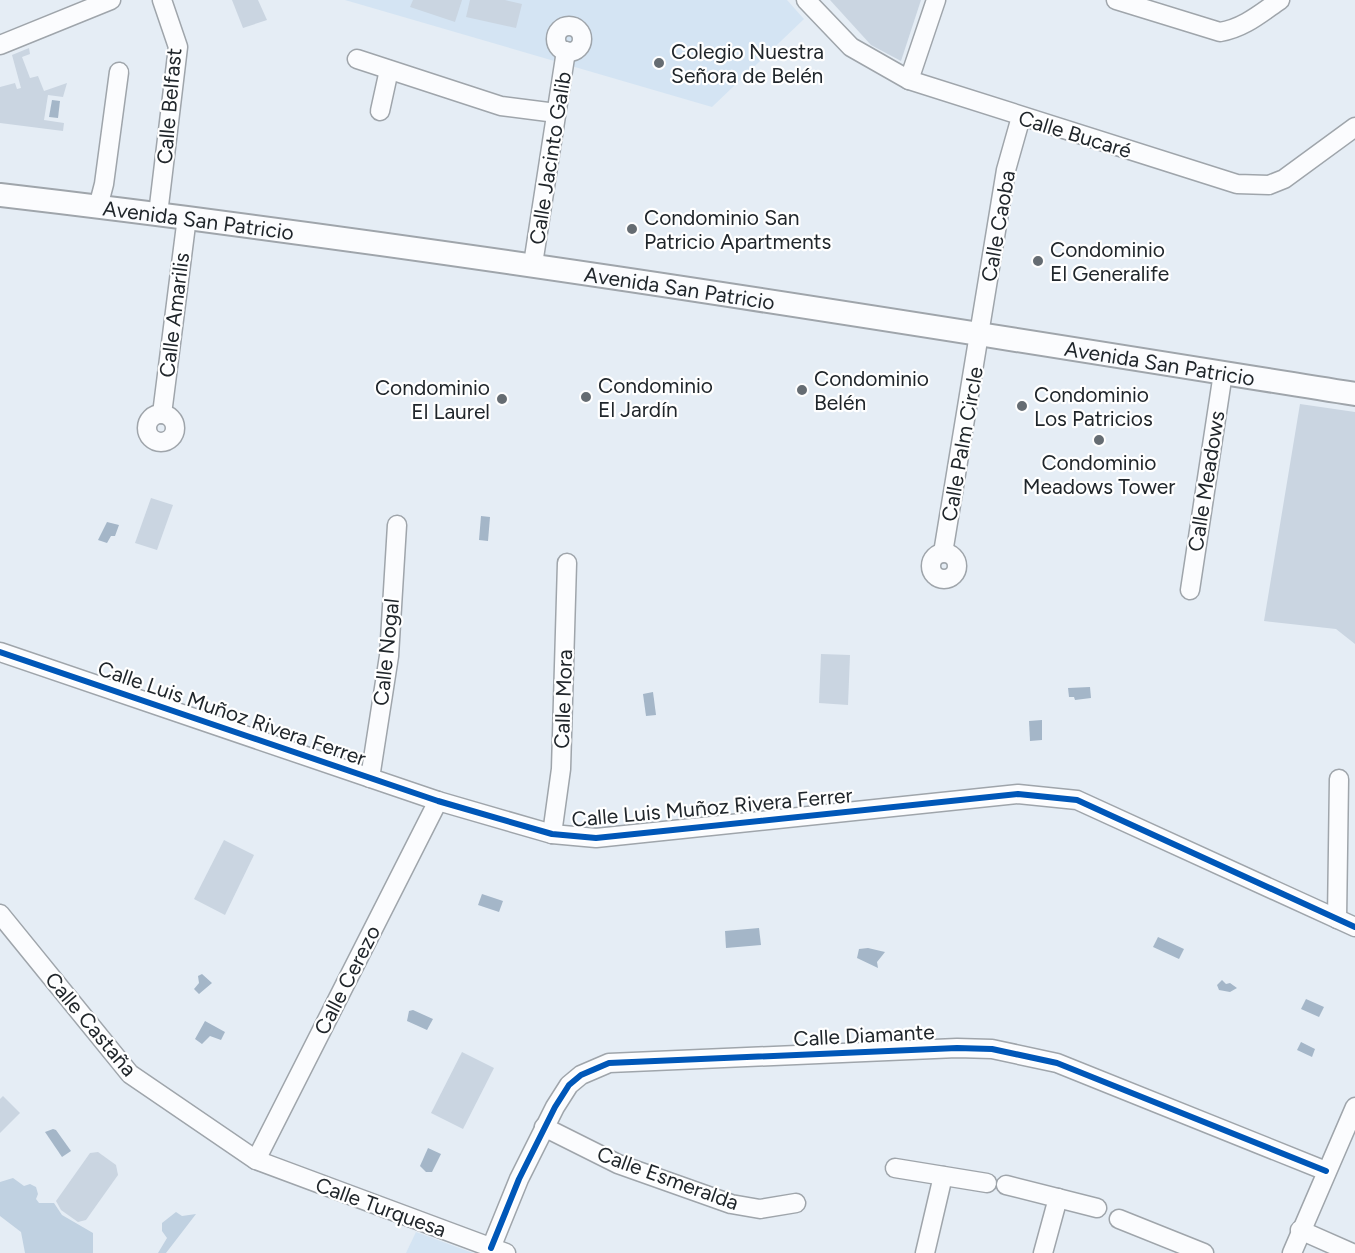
<svg xmlns="http://www.w3.org/2000/svg" width="1355" height="1253" font-family="Figtree,sans-serif">
<style>
.built{fill:#d4e4f3}
.green{fill:#cad5e1}
.forest{fill:#c0d1e1}
.water{fill:#a4b6c8}
.lines{fill:none;stroke-linecap:round;stroke-linejoin:round}
.minor-casing{stroke:#9fa5ab;stroke-width:21}
.major-casing{stroke:#9fa5ab;stroke-width:26}
.minor{stroke:#fbfcfe;stroke-width:18}
.major{stroke:#fbfcfe;stroke-width:22}
.cycleway-casing{stroke:#fff;stroke-width:10}
.cycleway{stroke:#0057b8;stroke-width:6}
.poi-dot{fill:#656c72;stroke:#fff;stroke-width:2}
.labels{text-anchor:middle;dominant-baseline:central;stroke-width:4.5;stroke-linejoin:round;paint-order:stroke}
.poi-label{font-size:21px;fill:#20262b;stroke:#fff;text-anchor:start}
.street-label{font-size:21px;fill:#20262b;stroke:#fff}
</style>
<rect width="100%" height="100%" fill="#e5edf5"/>
<!-- built -->
<g class="built">
<polygon points="345,0 787,0 804,19 712,107"/>
<polygon points="416,1232 473,1253 406,1253"/>
</g>
<!-- green -->
<g class="green">
<polygon points="232,0 258,0 267,20 243,28"/>
<polygon points="413,0 462,0 455,22 410,7"/>
<polygon points="470,0 505,0 522,4 516,28 466,17"/>
<polygon points="830,0 921,0 901,61 871,45"/>
<polygon points="29,48 30,54 22,57 30,78 38,76 44,91 67,83 63,97 48,95 44,120 64,123 63,131 0,123 0,87 15,83 17,89 21,88 12,55"/>
<polygon points="1300,404 1355,412 1355,644 1336,629 1264,621"/>
<polygon points="151,498 173,505 157,550 135,543"/>
<polygon points="821,654 850,655 848,705 819,703"/>
<polygon points="224,840 254,855 225,915 194,899"/>
<polygon points="462,1052 494,1068 463,1129 431,1113"/>
<polygon points="3,1096 20,1113 0,1133 0,1099"/>
<polygon points="98,1152 116,1165 118,1175 86,1220 78,1222 61,1210 56,1201 90,1153"/>
</g>
<!-- forest -->
<g class="forest">
<polygon points="13,1178 24,1186 30,1184 36,1187 38,1194 36,1199 39,1203 54,1203 62,1215 93,1233 93,1253 25,1253 21,1232 0,1216 0,1182"/>
<polygon points="176,1212 182,1216 196,1214 166,1253 158,1253 167,1238 162,1231 162,1223"/>
</g>
<!-- water -->
<g class="water">
<polygon points="52,100 60,101 58,118 49,117"/>
<polygon points="481,516 490,517 488,541 479,540"/>
<polygon points="107,522 119,525 115,536 111,536 107,543 98,540"/>
<polygon points="1090,687 1091,698 1075,700 1074,697 1069,697 1068,688"/>
<polygon points="653,692 656,715 646,716 643,694"/>
<polygon points="1042,720 1042,740 1030,741 1029,721"/>
<polygon points="482,894 503,901 499,912 478,905"/>
<polygon points="759,928 761,945 726,948 725,931"/>
<polygon points="1158,937 1184,949 1179,959 1153,947"/>
<polygon points="868,948 885,952 877,962 878,968 857,958 859,949"/>
<polygon points="202,974 212,983 199,994 194,989 199,983 198,976"/>
<polygon points="1222,980 1226,984 1230,983 1237,988 1230,992 1219,990 1217,985"/>
<polygon points="1306,999 1324,1007 1319,1017 1301,1009"/>
<polygon points="413,1010 433,1019 427,1030 407,1021 409,1011"/>
<polygon points="205,1021 225,1032 221,1040 210,1036 202,1044 195,1039"/>
<polygon points="1301,1042 1315,1049 1312,1057 1297,1050"/>
<polygon points="53,1129 56,1130 71,1151 62,1157 45,1132"/>
<polygon points="428,1148 441,1154 432,1172 426,1172 420,1166"/>
</g>
<g class="lines">
<!-- minor casing -->
<g class="minor-casing">
<g id="minor">
<polyline points="806,0 851,47 909,80 1237,184 1269,185 1284,179 1355,127"/>
<path d="M1116,0l104,32c24,-4 41,-19 60,-32"/>
<circle cx="569" cy="39" r="13"/>
<polyline points="0,45 111,0"/>
<polyline points="357,59 501,106 556,113"/>
<polyline points="909,80 936,0"/>
<polyline points="380,111 389,70"/>
<polyline points="98,207 104,184 119,72"/>
<polyline points="158,214 178,47 162,0"/>
<polyline points="533,264 566,51"/>
<circle cx="161" cy="428" r="14"/>
<polyline points="162,414 187,217"/>
<circle cx="944" cy="566" r="13"/>
<polyline points="943,553 1006,170 1021,117"/>
<polyline points="1190,590 1223,373"/>
<polyline points="0,652 438,801 552,834 596,838 1018,794 1077,800 1355,927"/>
<polyline points="370,778 389,656 397,525"/>
<polyline points="552,834 561,769 567,563"/>
<polyline points="0,914 130,1074 256,1160 506,1253"/>
<polyline points="1337,919 1339,779"/>
<polyline points="544,1127 618,1164 731,1204 760,1209 796,1203"/>
<polyline points="256,1160 438,801"/>
<polyline points="895,1168 987,1183"/>
<polyline points="1006,1185 1097,1208"/>
<polyline points="1119,1219 1204,1253"/>
<polyline points="1300,1230 1352,1253"/>
<polyline points="491,1248 519,1179 555,1107 569,1085 581,1075 609,1063 957,1048 992,1049 1057,1063 1326,1171"/>
<polyline points="925,1253 943,1176"/>
<polyline points="1043,1253 1058,1198"/>
<polyline points="1292,1253 1355,1107"/>
</g>
</g>
<!-- major casing -->
<g class="major-casing">
<g id="major">
<path id="s1" d="M0,195c454,53 904,127 1355,199"/>
</g>
</g>
<!-- minor -->
<use href="#minor" class="minor"/>
<!-- major -->
<use href="#major" class="major"/>
<!-- cycleway casing -->
<g class="cycleway-casing">
<g id="cycleway">
<polyline points="0,652 438,801 552,834 596,838 1018,794 1077,800 1355,927"/>
<polyline points="491,1248 519,1179 555,1107 569,1085 581,1075 609,1063 957,1048 992,1049 1057,1063 1326,1171"/>
</g>
</g>
<!-- cycleway -->
<use href="#cycleway" class="cycleway"/>
</g>
<!-- markers -->
<g class="poi-dot">
<circle cx="659" cy="63" r="6"/>
<circle cx="632" cy="229" r="6"/>
<circle cx="1038" cy="261" r="6"/>
<circle cx="802" cy="390" r="6"/>
<circle cx="586" cy="397" r="6"/>
<circle cx="502" cy="399" r="6"/>
<circle cx="1022" cy="406" r="6"/>
<circle cx="1099" cy="440" r="6"/>
</g>
<g class="labels">
<!-- poi labels -->
<g class="poi-label">
<text x="671" y="51">Colegio Nuestra<tspan x="671" dy="24">Señora de Belén</tspan></text>
<text x="644" y="217">Condominio San<tspan x="644" dy="24">Patricio Apartments</tspan></text>
<text x="1050" y="249">Condominio<tspan x="1050" dy="24">El Generalife</tspan></text>
<text x="814" y="378">Condominio<tspan x="814" dy="24">Belén</tspan></text>
<text x="598" y="385">Condominio<tspan x="598" dy="24">El Jardín</tspan></text>
<text x="490" y="387" text-anchor="end">Condominio<tspan x="490" dy="24">El Laurel</tspan></text>
<text x="1034" y="394">Condominio<tspan x="1034" dy="24">Los Patricios</tspan></text>
<text x="1099" y="462" text-anchor="middle">Condominio<tspan x="1099" dy="24">Meadows Tower</tspan></text>
</g>
<!-- street labels -->
<g class="street-label">
<text transform="translate(169 106) rotate(-85)">Calle Belfast</text>
<text transform="translate(1075 134) rotate(17)">Calle Bucaré</text>
<text transform="translate(550 158) rotate(-81)">Calle Jacinto Galib</text>
<text stroke="none"><textPath href="#s1" startOffset="200">Avenida San Patricio</textPath></text>
<text transform="translate(998 226) rotate(-80)">Calle Caoba</text>
<text stroke="none"><textPath href="#s1" startOffset="686">Avenida San Patricio</textPath></text>
<text transform="translate(174 315) rotate(-83)">Calle Amarilis</text>
<text stroke="none"><textPath href="#s1" startOffset="1172">Avenida San Patricio</textPath></text>
<text transform="translate(962 444) rotate(-80)">Calle Palm Circle</text>
<text transform="translate(1206 481) rotate(-81)">Calle Meadows</text>
<text transform="translate(386 652) rotate(-84)">Calle Nogal</text>
<text transform="translate(563 699) rotate(-88)">Calle Mora</text>
<text transform="translate(232 713) rotate(19)">Calle Luis Muñoz Rivera Ferrer</text>
<text transform="translate(712 807) rotate(-5)">Calle Luis Muñoz Rivera Ferrer</text>
<text transform="translate(347 980) rotate(-63)">Calle Cerezo</text>
<text transform="translate(91 1024) rotate(50)">Calle Castaña</text>
<text transform="translate(864 1035) rotate(-3)">Calle Diamante</text>
<text transform="translate(668 1178) rotate(20)">Calle Esmeralda</text>
<text transform="translate(381 1207) rotate(20)">Calle Turquesa</text>
</g>
</g>
</svg>
